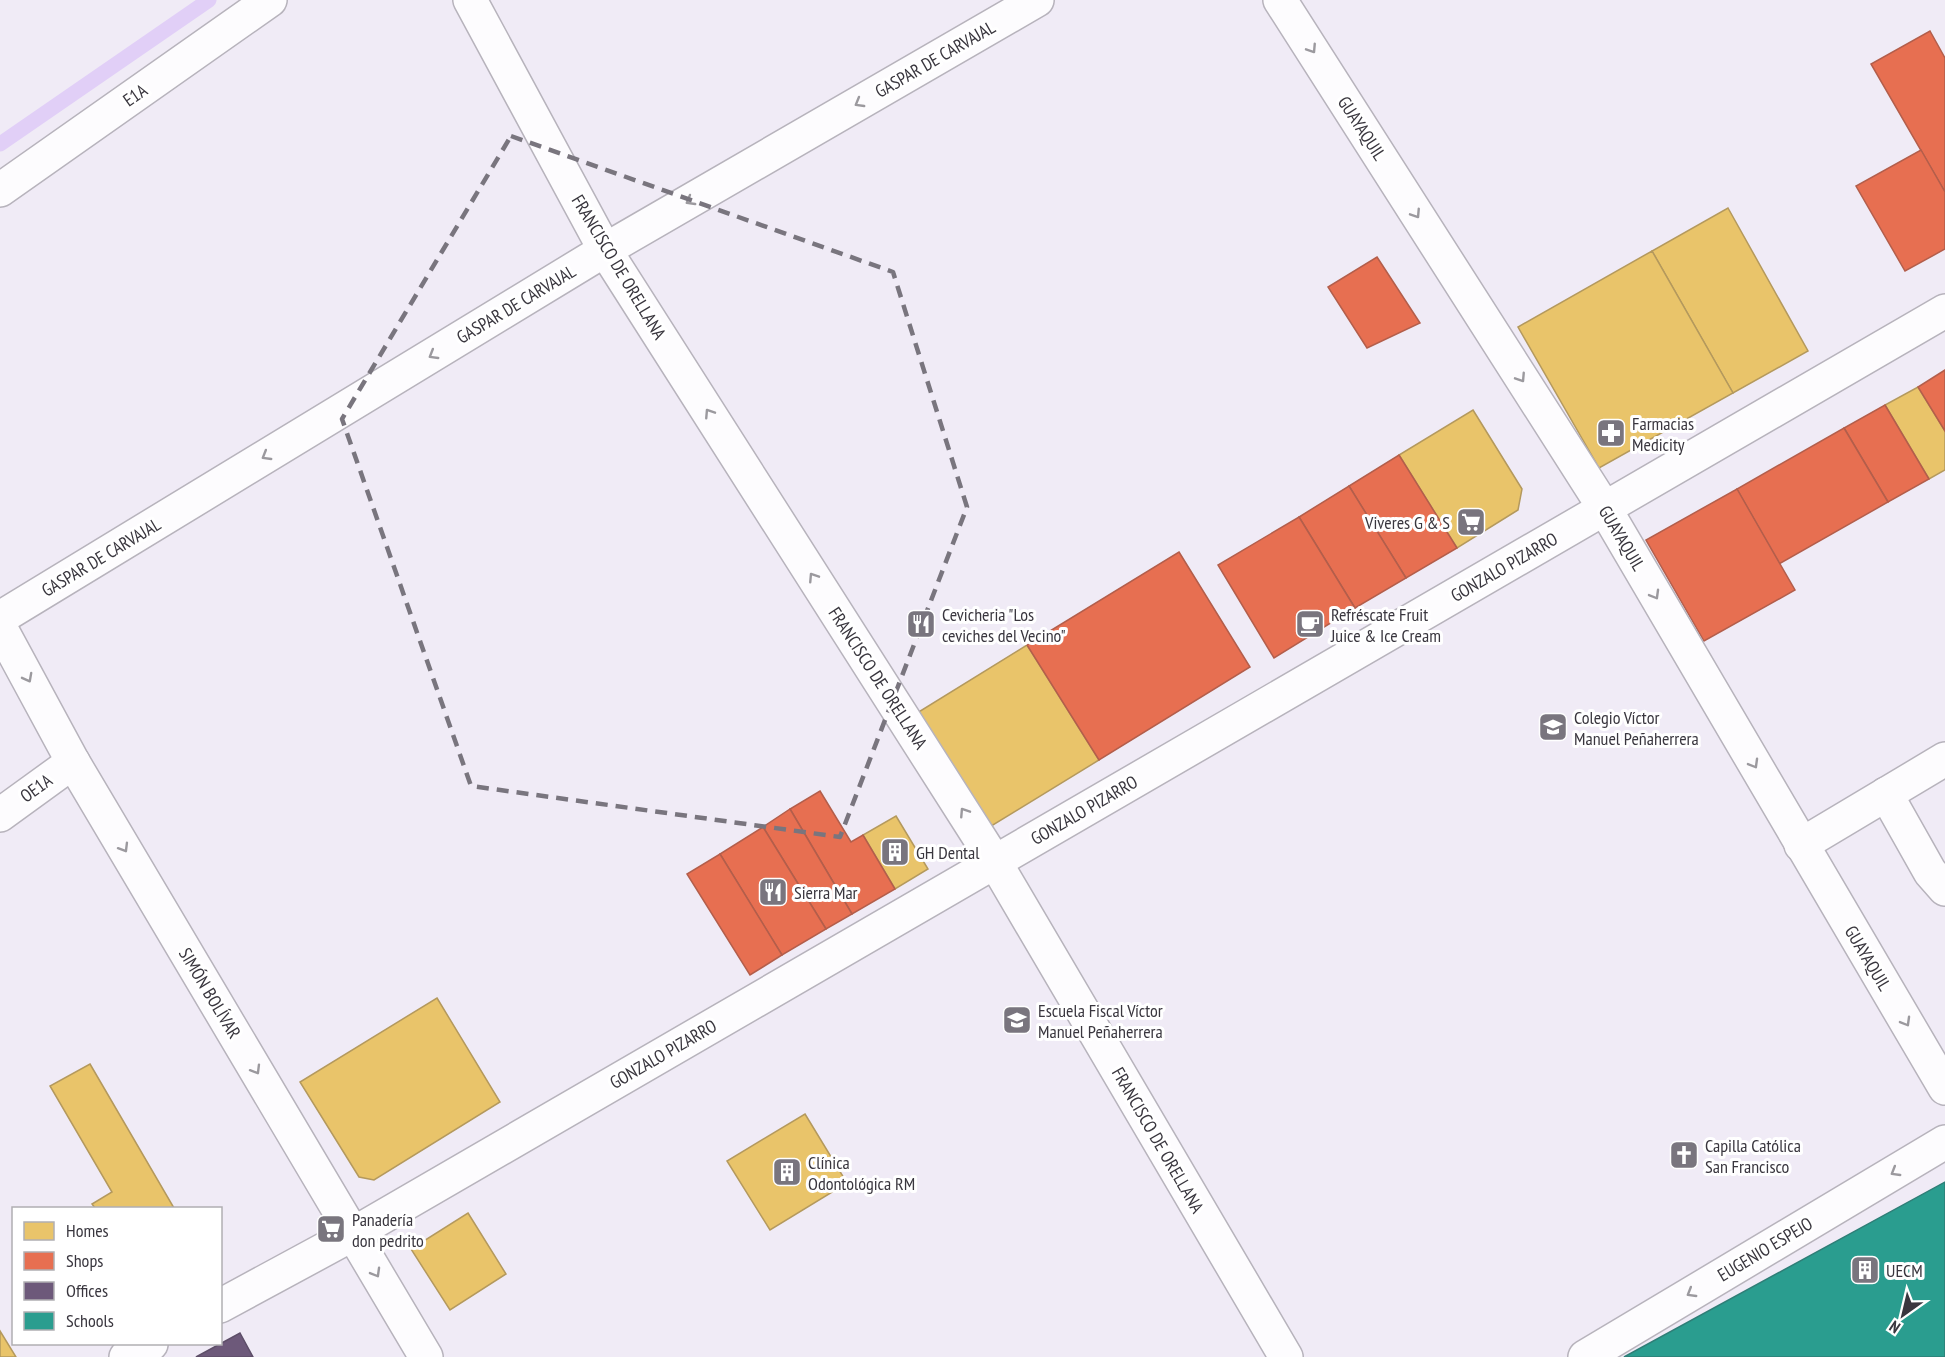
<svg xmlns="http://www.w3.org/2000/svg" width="1945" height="1357" font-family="'PT Sans Narrow',sans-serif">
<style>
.homes{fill:#e9c46a;stroke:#b4995d;stroke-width:1.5}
.shops{fill:#e76f51;stroke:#b35e4b;stroke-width:1.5}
.offices{fill:#6d597a;stroke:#5d4e68;stroke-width:1.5}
.schools{fill:#2a9d8f;stroke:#2e7e77;stroke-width:1.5}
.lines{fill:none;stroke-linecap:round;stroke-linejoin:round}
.stream{stroke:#e1cff7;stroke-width:15}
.minor-casing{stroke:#b7b3bc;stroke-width:36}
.minor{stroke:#fdfcfe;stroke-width:33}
.oneway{stroke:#9b999e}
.marked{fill:none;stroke:#79757e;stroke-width:4.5;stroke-dasharray:12 8;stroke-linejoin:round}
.labels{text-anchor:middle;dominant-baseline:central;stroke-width:6;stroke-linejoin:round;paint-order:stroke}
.street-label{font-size:18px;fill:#39363e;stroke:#fff}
.poi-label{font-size:18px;fill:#39363e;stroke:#fff;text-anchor:start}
</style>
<rect width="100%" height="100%" fill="#f0ebf6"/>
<!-- homes -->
<g class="homes">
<polygon points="1728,208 1808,351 1733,393 1652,251"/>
<polygon points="1652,251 1733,393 1599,468 1518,327"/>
<polygon points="1918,387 1945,431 1945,470 1929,479 1885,405"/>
<polygon points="1473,410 1522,489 1518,510 1457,548 1399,455"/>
<polygon points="1027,645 1099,760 988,828 917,713"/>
<polygon points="896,816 928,869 895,889 863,835"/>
<polygon points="437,998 500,1102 374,1180 359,1177 300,1082"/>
<polygon points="90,1064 174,1208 95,1208 92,1204 112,1192 50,1086"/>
<polygon points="805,1114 847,1183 770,1230 727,1161"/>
<polygon points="468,1213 506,1274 450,1310 411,1249"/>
<polygon points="0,1331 16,1357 0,1357"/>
</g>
<!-- shops -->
<g class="shops">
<polygon points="1930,31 1945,58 1945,192 1871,64"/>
<polygon points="1921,150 1945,192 1945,249 1905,271 1856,186"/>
<polygon points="1377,257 1420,323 1367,348 1328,287"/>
<polygon points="1945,370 1945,431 1918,387"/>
<polygon points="1885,405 1929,479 1888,502 1844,428"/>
<polygon points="1844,428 1888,502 1779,564 1737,489"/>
<polygon points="1399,455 1457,548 1406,578 1349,486"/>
<polygon points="1349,486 1406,578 1355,608 1299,517"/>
<polygon points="1737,489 1795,590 1704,641 1646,540"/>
<polygon points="1299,517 1355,608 1274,658 1218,565"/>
<polygon points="1179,552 1250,667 1099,760 1027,645"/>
<polygon points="820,791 851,842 863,835 895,889 852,914 790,809"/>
<polygon points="790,809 852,914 826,929 763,827"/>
<polygon points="763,827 826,929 782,955 720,854"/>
<polygon points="720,854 782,955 750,975 687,874"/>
</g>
<!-- offices -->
<polygon class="offices" points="240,1333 253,1357 196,1357"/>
<!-- schools -->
<polygon class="schools" points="1945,1182 1945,1357 1624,1357"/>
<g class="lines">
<!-- stream -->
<polyline class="stream" points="0,144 209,0"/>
<!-- minor casing -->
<g class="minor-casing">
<g id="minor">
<polyline points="470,0 605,250 995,862 1286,1357"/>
<polyline points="1280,0 1605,509 1945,1088"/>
<polyline points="0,190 270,0"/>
<polyline points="0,618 605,250 1037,0"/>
<polyline points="0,627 73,762 426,1357"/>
<polyline points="1886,794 1930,872 1945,889"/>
<polyline points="0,815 73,762"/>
<polyline points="1801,845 1945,759"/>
<polyline points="220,1306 353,1234 1945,311"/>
<polyline points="126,1357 151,1344"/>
<polyline points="1585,1357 1945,1142"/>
</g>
</g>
<!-- minor -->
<use href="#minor" class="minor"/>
</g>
<!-- one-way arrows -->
<defs><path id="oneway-chevron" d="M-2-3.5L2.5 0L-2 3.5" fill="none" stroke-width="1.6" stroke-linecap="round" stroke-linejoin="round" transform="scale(1.5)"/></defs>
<g class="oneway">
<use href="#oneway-chevron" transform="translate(1312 49) rotate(57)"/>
<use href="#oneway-chevron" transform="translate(859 103) rotate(150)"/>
<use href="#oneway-chevron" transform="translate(690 201) rotate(150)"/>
<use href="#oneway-chevron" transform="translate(1416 214) rotate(57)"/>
<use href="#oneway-chevron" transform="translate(433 355) rotate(149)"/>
<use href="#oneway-chevron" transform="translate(1521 378) rotate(57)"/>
<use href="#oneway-chevron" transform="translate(709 413) rotate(-123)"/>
<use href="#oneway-chevron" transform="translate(266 456) rotate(149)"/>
<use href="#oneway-chevron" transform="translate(813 577) rotate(-123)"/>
<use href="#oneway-chevron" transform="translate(1655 595) rotate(60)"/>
<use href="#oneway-chevron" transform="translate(28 678) rotate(62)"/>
<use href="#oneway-chevron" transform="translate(1754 764) rotate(60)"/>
<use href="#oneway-chevron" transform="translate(964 812) rotate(-123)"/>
<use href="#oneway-chevron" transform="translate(124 848) rotate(59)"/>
<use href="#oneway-chevron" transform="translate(1906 1022) rotate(60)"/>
<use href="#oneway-chevron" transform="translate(256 1070) rotate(59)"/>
<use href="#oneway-chevron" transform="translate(1895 1172) rotate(149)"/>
<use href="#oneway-chevron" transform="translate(376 1273) rotate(60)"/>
<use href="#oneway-chevron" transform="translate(1691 1293) rotate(149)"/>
</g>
<!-- marked area -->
<path class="marked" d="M511,136l382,136 74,235 -127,330 -369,-51 -129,-367z"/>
<!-- icons -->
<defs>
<g id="pharmacy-square" transform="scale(1.5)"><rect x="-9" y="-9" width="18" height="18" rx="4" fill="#79757e" stroke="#fff"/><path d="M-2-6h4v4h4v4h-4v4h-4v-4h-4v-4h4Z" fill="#fff"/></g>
<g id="supermarket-square" transform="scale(1.5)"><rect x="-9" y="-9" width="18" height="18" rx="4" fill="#79757e" stroke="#fff"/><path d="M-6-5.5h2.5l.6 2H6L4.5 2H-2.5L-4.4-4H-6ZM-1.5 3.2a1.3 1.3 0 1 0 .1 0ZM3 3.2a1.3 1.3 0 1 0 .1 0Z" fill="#fff"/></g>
<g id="restaurant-square" transform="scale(1.5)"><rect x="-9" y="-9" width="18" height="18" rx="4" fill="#79757e" stroke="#fff"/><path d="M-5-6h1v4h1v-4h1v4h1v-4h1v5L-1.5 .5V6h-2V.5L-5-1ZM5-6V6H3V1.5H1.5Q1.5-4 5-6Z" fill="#fff"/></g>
<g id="cafe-square" transform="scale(1.5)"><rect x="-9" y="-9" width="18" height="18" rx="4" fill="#79757e" stroke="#fff"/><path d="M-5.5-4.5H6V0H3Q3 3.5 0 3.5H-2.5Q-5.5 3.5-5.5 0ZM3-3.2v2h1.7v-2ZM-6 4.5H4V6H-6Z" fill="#fff"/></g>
<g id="school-square" transform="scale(1.5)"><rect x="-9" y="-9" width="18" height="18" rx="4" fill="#79757e" stroke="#fff"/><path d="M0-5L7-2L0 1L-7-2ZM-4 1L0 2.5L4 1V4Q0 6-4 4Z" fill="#fff"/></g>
<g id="building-square" transform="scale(1.5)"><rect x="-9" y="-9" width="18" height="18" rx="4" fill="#79757e" stroke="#fff"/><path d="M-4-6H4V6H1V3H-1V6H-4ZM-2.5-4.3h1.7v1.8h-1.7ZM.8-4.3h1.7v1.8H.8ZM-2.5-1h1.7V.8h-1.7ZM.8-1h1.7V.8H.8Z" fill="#fff"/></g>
<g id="church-square" transform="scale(1.5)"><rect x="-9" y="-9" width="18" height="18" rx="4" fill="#79757e" stroke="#fff"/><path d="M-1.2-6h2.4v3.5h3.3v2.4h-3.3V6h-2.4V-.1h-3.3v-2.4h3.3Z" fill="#fff"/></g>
</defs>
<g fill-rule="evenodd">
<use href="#pharmacy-square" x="1611" y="433"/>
<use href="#supermarket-square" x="1471" y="522"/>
<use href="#restaurant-square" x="921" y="624"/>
<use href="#cafe-square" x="1310" y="624"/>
<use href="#school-square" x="1553" y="727"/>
<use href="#building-square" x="895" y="852"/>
<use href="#restaurant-square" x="773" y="892"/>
<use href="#school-square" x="1017" y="1020"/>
<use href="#church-square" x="1684" y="1155"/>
<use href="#building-square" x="787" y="1172"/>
<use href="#supermarket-square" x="331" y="1229"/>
<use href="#building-square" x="1865" y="1270"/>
</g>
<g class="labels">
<!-- street labels -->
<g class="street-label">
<text transform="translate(935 59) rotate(-30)">GASPAR DE CARVAJAL</text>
<text transform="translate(135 95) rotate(-35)">E1A</text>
<text transform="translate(1362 128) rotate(57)">GUAYAQUIL</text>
<text transform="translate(619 267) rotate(59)">FRANCISCO DE ORELLANA</text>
<text transform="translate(516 304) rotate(-31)">GASPAR DE CARVAJAL</text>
<text transform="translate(1622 538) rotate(59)">GUAYAQUIL</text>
<text transform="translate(101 557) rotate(-31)">GASPAR DE CARVAJAL</text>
<text transform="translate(1504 567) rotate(-30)">GONZALO PIZARRO</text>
<text transform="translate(878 678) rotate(57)">FRANCISCO DE ORELLANA</text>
<text transform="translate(36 788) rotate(-36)">OE1A</text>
<text transform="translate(1084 810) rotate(-30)">GONZALO PIZARRO</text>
<text transform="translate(1868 958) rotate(59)">GUAYAQUIL</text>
<text transform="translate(210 993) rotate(59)">SIMÓN BOLÍVAR</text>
<text transform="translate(663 1054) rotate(-30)">GONZALO PIZARRO</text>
<text transform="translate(1158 1140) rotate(60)">FRANCISCO DE ORELLANA</text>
<text transform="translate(1765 1249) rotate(-31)">EUGENIO ESPEJO</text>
</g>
<!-- poi labels -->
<g class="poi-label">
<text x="1632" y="423">Farmacias<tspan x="1632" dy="21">Medicity</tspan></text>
<text x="1450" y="522" text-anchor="end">Viveres G &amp; S</text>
<text x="942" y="614">Cevicheria "Los<tspan x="942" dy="21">ceviches del Vecino"</tspan></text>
<text x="1331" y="614">Refréscate Fruit<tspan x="1331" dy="21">Juice &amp; Ice Cream</tspan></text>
<text x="1574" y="717">Colegio Víctor<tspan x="1574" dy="21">Manuel Peñaherrera</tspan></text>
<text x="916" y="852">GH Dental</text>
<text x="794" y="892">Sierra Mar</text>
<text x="1038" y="1010">Escuela Fiscal Víctor<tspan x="1038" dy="21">Manuel Peñaherrera</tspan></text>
<text x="1705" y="1145">Capilla Católica<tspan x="1705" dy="21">San Francisco</tspan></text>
<text x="808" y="1162">Clínica<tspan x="808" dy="21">Odontológica RM</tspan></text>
<text x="352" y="1219">Panadería<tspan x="352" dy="21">don pedrito</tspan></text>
<text x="1886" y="1270">UECM</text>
</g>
</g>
<!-- legend -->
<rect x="12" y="1207" width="210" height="138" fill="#ffffff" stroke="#b0afb2" stroke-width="1.5"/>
<rect x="24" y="1222" width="30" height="18" fill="#e9c46a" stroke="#b0afb2" stroke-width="1.5"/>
<text x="66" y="1237" font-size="18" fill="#39363e">Homes</text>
<rect x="24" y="1252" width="30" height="18" fill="#e76f51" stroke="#b0afb2" stroke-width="1.5"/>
<text x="66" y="1267" font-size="18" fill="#39363e">Shops</text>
<rect x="24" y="1282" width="30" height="18" fill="#6d597a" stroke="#b0afb2" stroke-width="1.5"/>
<text x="66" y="1297" font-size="18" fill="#39363e">Offices</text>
<rect x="24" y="1312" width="30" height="18" fill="#2a9d8f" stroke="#b0afb2" stroke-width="1.5"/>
<text x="66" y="1327" font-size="18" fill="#39363e">Schools</text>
<!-- north arrow -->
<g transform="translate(1903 1315) rotate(214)" stroke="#ffffff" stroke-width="4.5" paint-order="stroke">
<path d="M0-4.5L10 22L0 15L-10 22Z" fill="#39363e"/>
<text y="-9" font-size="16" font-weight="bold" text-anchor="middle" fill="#39363e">N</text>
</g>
</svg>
